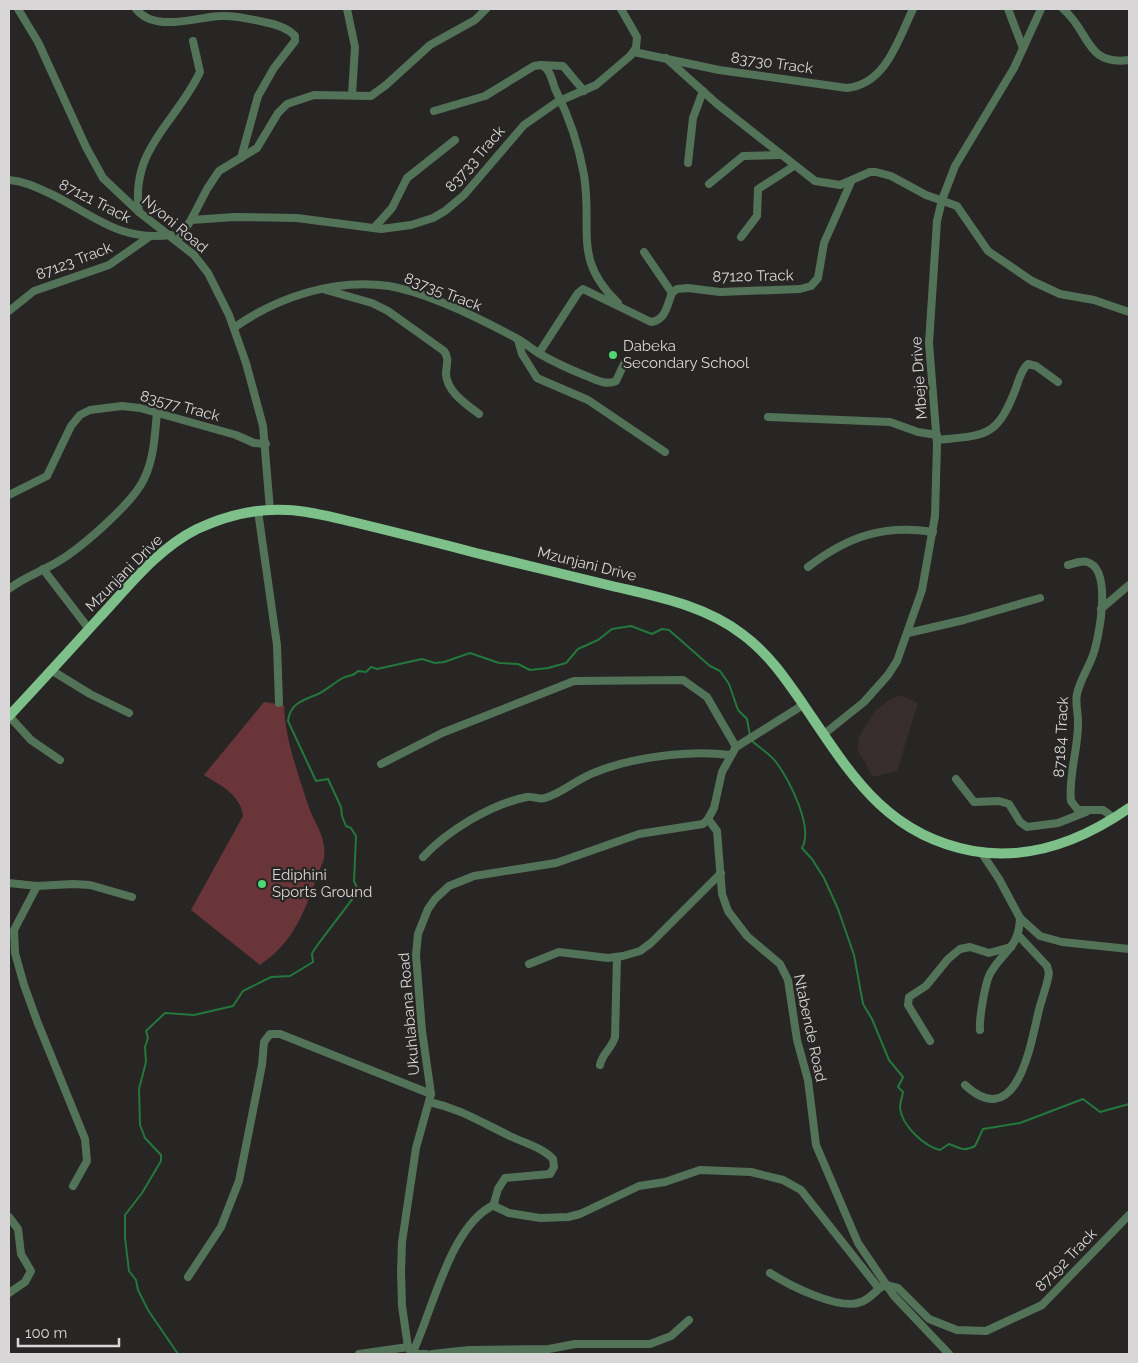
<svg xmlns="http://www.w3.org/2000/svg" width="1138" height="1363" font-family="Raleway,sans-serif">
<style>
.built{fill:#372d2d}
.green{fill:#6a3538}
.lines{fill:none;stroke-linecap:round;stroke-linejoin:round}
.stream{stroke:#23783b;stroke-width:2}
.minor{stroke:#537358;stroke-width:8}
.major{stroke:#7dc089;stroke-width:10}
.poi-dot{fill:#51d674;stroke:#282525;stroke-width:2}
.labels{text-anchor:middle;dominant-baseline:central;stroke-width:4.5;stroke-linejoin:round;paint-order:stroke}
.street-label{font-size:15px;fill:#d8d6d6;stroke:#282525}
.poi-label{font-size:15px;fill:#d8d6d6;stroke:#282525;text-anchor:start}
</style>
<rect width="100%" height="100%" fill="#282525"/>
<!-- built -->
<polygon class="built" points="900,695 918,703 897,771 873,777 857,749 859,737 874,712 889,700"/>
<!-- green -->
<path class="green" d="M264,702l20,3c1,34 14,68 24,100 7,20 19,32 16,54 -17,42 -24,79 -64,106l-69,-55 52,-94c-2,-21 -23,-31 -39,-41z"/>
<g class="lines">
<!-- stream -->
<g class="stream">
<path d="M752,741c8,7 18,13 24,21 13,18 38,65 26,86l10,11 12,19 14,31 16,46 9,49 9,15 17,41 14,17 -5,10 5,5c-1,5 -3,12 -3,16 2,18 24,38 40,42l9,-6c11,4 14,8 26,2l8,-17 37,-6 63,-24 17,13 29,-8"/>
<path d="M178,1354l-30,-44 -10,-20 -2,-10 -7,-9 -4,-33v-23l17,-22 19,-32v-6l-16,-17 -5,-13 -1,-36 7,-27 -1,-15 3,-9 -2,-7 19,-18 29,2 39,-9 10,-15 28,-14 19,-1 23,-14c0,-3 -1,-5 -1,-8 0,-5 41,-53 46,-64l-4,-9 2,-45 -5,-8 -5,-2 -4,-10 -1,-9 -13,-28 -12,2 -28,-60c2,-18 16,-21 30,-27 8,-4 15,-10 23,-15 6,-4 12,-2 17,-8l8,1 5,-5 6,2 45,-10 13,4 9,-1 26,-9 29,10 19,1 12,6 18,-2 18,-5 12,-14 20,-9 14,-11 19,-3 21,8 10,-5 7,1 41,36 10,5 9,13 9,26 9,9 3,17"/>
</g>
<!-- minor -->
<g class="minor">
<polyline points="18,9 38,42 86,147 103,178 139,212 194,255 208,273 229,315 246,363 263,426 270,510"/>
<path d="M136,9c19,24 59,8 85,7 14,-1 29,3 43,6 11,2 23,5 31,14v5l-21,27 -16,28 -17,62"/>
<polyline points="347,9 355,47 352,95"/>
<polyline points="1008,9 1023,48"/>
<path d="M1063,9c27,22 22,57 66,51"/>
<path d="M634,52l85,18 128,18c39,-4 51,-48 66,-79"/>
<polyline points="666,58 716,103 815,181 840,185 870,172 876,172 891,176 926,195 957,206 988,251 1032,281 1060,294 1094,300 1129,312"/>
<polyline points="541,65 563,66 584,91"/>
<path d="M434,111l51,-15 49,-30 7,-1 5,3c7,8 6,16 11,25 13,26 22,54 27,82 9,55 -12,84 34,128"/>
<polyline points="688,163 693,118 703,91"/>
<path d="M9,180c15,1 27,7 40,13 44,21 69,49 122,42"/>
<polyline points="709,184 743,156 781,155"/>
<path d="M139,212c-9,-64 37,-89 61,-140l-7,-31"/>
<polyline points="191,220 207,189 219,171 257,148 278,113 287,104 314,95 371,96 386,85 430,45 475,20 486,9"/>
<polyline points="374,228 392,208 407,178 455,140"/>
<polyline points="741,237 757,216 758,189 794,166"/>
<polyline points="178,240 191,220 235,217 297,218 381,229 411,225 433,218 445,211 464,195 524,125 557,102 596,85 630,56 636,48 637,37 621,9"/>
<polyline points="644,252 672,293"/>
<path d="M326,290l46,13 16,8 56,40c6,8 2,14 2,23 1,18 20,30 33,40"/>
<polyline points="9,311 34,291 109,265 149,237"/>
<path d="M235,327c43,-30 100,-49 154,-41 41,7 92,33 129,53 8,5 14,10 22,15 14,8 29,15 44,21 11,4 21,11 32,6l8,-17"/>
<polyline points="518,340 522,354 537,378 588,400 665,452"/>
<path d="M539,353l39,-60 5,-4 68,33c15,-2 16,-17 21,-29l5,-4 11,-1 32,4 80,-3 11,-3 7,-8 6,-35 27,-61"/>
<polyline points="768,417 890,422 918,432 937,435"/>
<path d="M937,440c49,-5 60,-2 79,-52 3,-8 5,-18 12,-24l8,2 22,16"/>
<polyline points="9,495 47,476 71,426 80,415 90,410 122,406 140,408 236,435 254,443 266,444"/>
<polyline points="258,511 277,645 279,703"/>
<path d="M1068,565c5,-1 14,-5 19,-3 26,7 12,76 6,93 -5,14 -13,25 -16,39 -2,9 1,18 1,27 1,26 -10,54 -7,80l7,9h25l11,8"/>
<path d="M808,567c39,-30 75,-43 125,-35"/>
<polyline points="43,569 89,629"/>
<path d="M9,589c15,-12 34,-18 50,-28 23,-14 74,-58 85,-82 10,-20 11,-45 13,-67"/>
<polyline points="1101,609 1129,585"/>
<polyline points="908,633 964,620 1040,598"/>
<polyline points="51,670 90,694 129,713"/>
<polyline points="9,716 31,740 60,760"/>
<polyline points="824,734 864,702 888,675 897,661 922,590 935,516 937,444 929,343 937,221 942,200 955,166 1014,68 1041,9"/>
<polyline points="381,764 442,733 574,681 683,680 707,697 736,747"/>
<polyline points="956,779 974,802 999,801 1009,804 1020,822 1027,827 1058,823 1086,812"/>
<polyline points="708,819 717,831 722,894 728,911 747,936 780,964 788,980 797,1040 808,1080 816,1145 858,1243 894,1296 949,1354"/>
<polyline points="981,852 999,879 1020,918 1040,936 1062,942 1129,949"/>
<path d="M423,857c24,-26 68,-53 104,-60 6,-1 12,3 18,1 18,-5 33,-20 51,-26 37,-15 94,-22 134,-17"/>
<polyline points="9,883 37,886 73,884 90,885 132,897"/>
<polyline points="37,886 14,930 15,953 24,985 37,1021 85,1139 87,1161 73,1186"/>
<polyline points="529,964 559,952 608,958 623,956 640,951 651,943 721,873"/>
<path d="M980,1030c-1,-10 5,-49 11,-58 13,-22 28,-24 29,-54"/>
<polyline points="930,1041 908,1005 909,997 926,986 948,959 960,949 970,947 989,953 1011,947"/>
<path d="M600,1065c2,-11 12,-17 15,-28l2,-80"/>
<path d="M965,1085c51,47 65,-37 73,-71 3,-14 9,-27 11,-41l-2,-7 -29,-31"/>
<path d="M429,1102c33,7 53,21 83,35 13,6 31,11 41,22l1,8 -4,7 -45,4 -7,11 -4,14 2,4 13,6 31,5 28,-1 12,-3 59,-28 26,-4 35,-12 51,2 32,8 18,10 76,96 3,2 6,-3 12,3 31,31 28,11 29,1 56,-26 87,-90"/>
<polyline points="9,1217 18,1229 21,1254 31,1271 25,1282 9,1293"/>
<path d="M770,1273c19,12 69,38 91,29 7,-2 13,-9 19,-14"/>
<polyline points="188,1277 221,1227 239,1181 262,1065 264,1042 270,1034 280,1034 431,1094"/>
<polyline points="359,1354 408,1347"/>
<polyline points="412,1354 408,1347 402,1306 401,1272 402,1242 416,1148 431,1094 422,1031 416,955 418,934 428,909 435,899 449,886 474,876 556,863 639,834 703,824 708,819 714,808 722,772 736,747 803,705"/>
<path d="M426,1354h-14c20,-41 38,-129 82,-149"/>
<polyline points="432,1354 469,1350 549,1349 575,1344 650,1344 671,1336 689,1320"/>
</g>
<!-- major -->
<path class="major" d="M9,716c30,-32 60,-65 90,-98 30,-32 58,-69 98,-89 28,-13 60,-21 91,-19 22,1 44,7 65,12 41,10 82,20 123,31 45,11 91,22 136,33 46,11 92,19 130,48 26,19 43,44 61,70 47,69 82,131 170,147 57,10 110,-11 156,-43"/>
</g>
<!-- markers -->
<g class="poi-dot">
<circle cx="613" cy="355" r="5"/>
<circle cx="262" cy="884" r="5"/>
</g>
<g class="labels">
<!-- street labels -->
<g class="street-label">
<text transform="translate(772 63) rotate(8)">83730 Track</text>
<text transform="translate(475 159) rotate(-49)">83733 Track</text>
<text transform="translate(95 201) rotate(27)">87121 Track</text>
<text transform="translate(175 224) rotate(40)">Nyoni Road</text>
<text transform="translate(74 261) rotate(-21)">87123 Track</text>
<text transform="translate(753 276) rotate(-1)">87120 Track</text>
<text transform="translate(443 292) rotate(21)">83735 Track</text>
<text transform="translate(919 378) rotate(-94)">Mbeje Drive</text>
<text transform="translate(180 406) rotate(15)">83577 Track</text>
<text transform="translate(587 564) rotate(14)">Mzunjani Drive</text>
<text transform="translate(124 573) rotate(-45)">Mzunjani Drive</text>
<text transform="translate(1061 737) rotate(-87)">87184 Track</text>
<text transform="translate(409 1014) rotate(-95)">Ukuhlabana Road</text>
<text transform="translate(810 1028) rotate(78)">Ntabende Road</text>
<text transform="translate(1066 1260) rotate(-46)">87192 Track</text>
</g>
<!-- poi labels -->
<g class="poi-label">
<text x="623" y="346">Dabeka<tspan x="623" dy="17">Secondary School</tspan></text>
<text x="272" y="875">Ediphini<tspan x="272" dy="17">Sports Ground</tspan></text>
</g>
</g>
<!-- border -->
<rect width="1138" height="1363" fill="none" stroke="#d8d6d6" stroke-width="20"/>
<!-- scale -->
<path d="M18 1338v8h101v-8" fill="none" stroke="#d8d6d6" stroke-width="2.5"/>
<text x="25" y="1338" font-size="15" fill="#d8d6d6" stroke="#282525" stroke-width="4" paint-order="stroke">100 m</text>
</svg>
